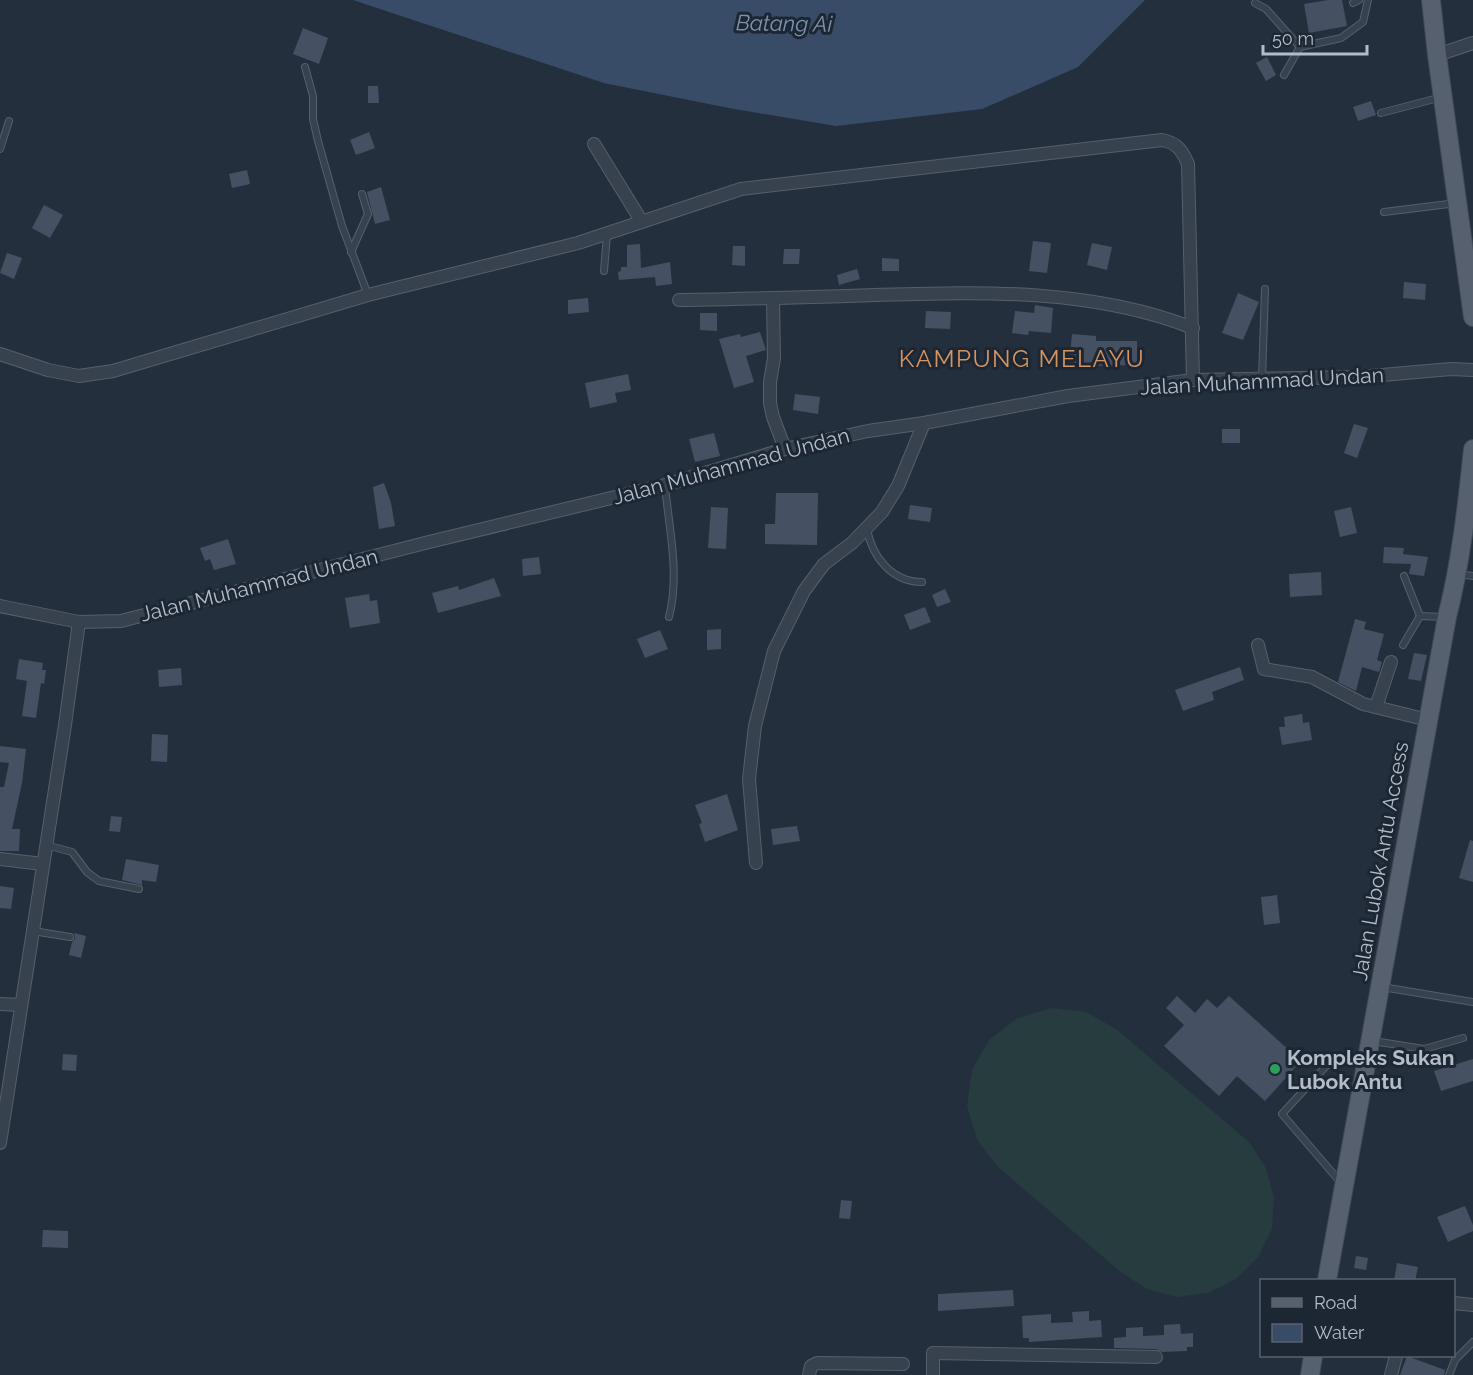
<svg xmlns="http://www.w3.org/2000/svg" width="1473" height="1375" font-family="Raleway,sans-serif">
<style>
.pitch{fill:#263c3f}
.water{fill:#394c67}
.building{fill:#455162}
.lines{fill:none;stroke-linecap:round;stroke-linejoin:round}
.lane-casing{stroke:#565f6c;stroke-width:8}
.street-casing{stroke:#565f6c;stroke-width:14}
.primary-casing{stroke:#414a57;stroke-width:20}
.lane{stroke:#38414e;stroke-width:6}
.street{stroke:#38414e;stroke-width:12}
.primary{stroke:#56606e;stroke-width:18}
.leisure-dot{fill:#2e9e5b;stroke:#1d2633;stroke-width:2}
.labels{text-anchor:middle;dominant-baseline:central;stroke-width:6;stroke-linejoin:round;paint-order:stroke}
.street-label{font-size:21px;fill:#b4bcc9;stroke:#1d2633}
.poi-label{font-size:21px;font-weight:bold;fill:#b4bcc9;stroke:#1d2633;text-anchor:start}
.water-label{font-size:22px;font-style:italic;fill:#7c92b1;stroke:#1d2633}
.quarter-label{font-size:24px;letter-spacing:1.5px;fill:#d59563;stroke:#1d2633}
</style>
<rect width="100%" height="100%" fill="#242f3e"/>
<!-- pitch -->
<polygon class="pitch" points="1052,1008 1086,1012 1116,1029 1249,1142 1266,1168 1274,1198 1272,1229 1258,1257 1236,1279 1208,1293 1177,1297 1147,1289 1122,1273 998,1167 977,1140 967,1106 972,1070 990,1039 1018,1018"/>
<!-- water -->
<polygon class="water" points="353,0 1145,0 1078,67 982,109 836,126 729,108 604,83"/>
<!-- building -->
<g class="building">
<polygon points="1328,0 1342,0 1347,26 1309,33 1304,4"/>
<polygon points="303,28 328,38 319,64 293,54"/>
<polygon points="1267,57 1276,75 1266,81 1256,63"/>
<polygon points="368,86 378,86 379,103 368,103"/>
<polygon points="1371,101 1376,115 1358,121 1353,107"/>
<polygon points="369,132 375,148 356,155 350,140"/>
<polygon points="247,170 250,184 232,188 229,174"/>
<polygon points="381,187 390,220 375,224 367,192"/>
<polygon points="44,205 63,215 50,238 32,228"/>
<polygon points="1033,241 1051,243 1047,273 1029,271"/>
<polygon points="1092,243 1112,247 1107,270 1087,265"/>
<polygon points="640,244 641,268 670,262 672,284 656,286 655,277 619,280 618,272 621,271 621,267 627,267 627,245"/>
<polygon points="733,246 745,246 745,266 732,265"/>
<polygon points="784,249 800,249 799,264 783,264"/>
<polygon points="7,253 22,258 14,279 0,273"/>
<polygon points="882,258 899,259 899,271 882,271"/>
<polygon points="857,269 860,279 839,285 837,275"/>
<polygon points="1404,282 1426,284 1425,300 1403,298"/>
<polygon points="1238,293 1259,302 1243,340 1222,333"/>
<polygon points="588,298 589,312 568,314 568,300"/>
<polygon points="1035,305 1053,308 1051,333 1029,331 1028,335 1012,333 1015,311 1034,313"/>
<polygon points="926,311 951,312 950,329 925,328"/>
<polygon points="700,313 717,313 717,331 700,330"/>
<polygon points="760,332 766,350 746,356 754,382 734,388 719,339 740,334 741,337"/>
<polygon points="1072,334 1096,336 1096,341 1137,341 1137,365 1093,366 1093,369 1069,366"/>
<polygon points="628,374 631,390 615,393 617,402 590,408 585,383"/>
<polygon points="795,394 820,397 818,414 793,410"/>
<polygon points="1354,424 1368,428 1357,458 1344,453"/>
<rect x="1222" y="429" width="18" height="14"/>
<polygon points="714,433 720,456 695,462 689,439"/>
<polygon points="384,483 391,503 395,526 379,529 373,487"/>
<polygon points="776,493 818,493 817,545 765,544 765,524 775,524"/>
<polygon points="910,505 932,508 930,522 908,519"/>
<polygon points="711,507 728,508 726,549 708,548"/>
<polygon points="1351,507 1357,533 1340,537 1334,511"/>
<polygon points="228,539 236,564 214,570 210,559 205,561 200,548"/>
<polygon points="1384,547 1404,548 1403,554 1428,557 1424,576 1409,574 1411,564 1383,563"/>
<polygon points="539,557 541,574 523,576 522,559"/>
<polygon points="1321,572 1322,595 1290,597 1289,574"/>
<polygon points="494,578 501,596 438,613 432,593 458,586 459,590"/>
<polygon points="945,589 951,602 937,607 932,595"/>
<polygon points="369,594 370,601 377,600 380,623 350,628 345,598"/>
<polygon points="925,607 931,622 910,630 904,615"/>
<polygon points="1355,619 1366,622 1364,629 1384,634 1377,660 1382,662 1379,672 1362,667 1356,691 1338,682"/>
<polygon points="721,629 721,649 707,650 707,630"/>
<polygon points="660,630 668,649 645,658 637,639"/>
<polygon points="1414,653 1427,655 1421,681 1408,679"/>
<polygon points="19,659 43,663 42,670 46,670 44,684 41,683 36,718 22,716 27,681 16,679"/>
<polygon points="1240,667 1244,680 1212,692 1214,700 1183,711 1175,690"/>
<polygon points="181,668 182,685 159,687 158,670"/>
<polygon points="1302,714 1303,723 1309,722 1312,740 1282,745 1279,727 1285,727 1284,717"/>
<polygon points="152,734 168,735 167,762 151,761"/>
<polygon points="0,746 26,749 22,783 12,829 20,829 19,851 0,851 0,787 4,787 9,763 0,762"/>
<polygon points="727,794 738,830 705,842 699,824 702,823 695,805"/>
<polygon points="111,816 122,817 120,832 109,831"/>
<polygon points="797,826 800,841 773,845 771,829"/>
<polygon points="1470,840 1473,841 1473,882 1459,878"/>
<polygon points="126,859 159,865 156,882 142,880 142,885 122,880"/>
<polygon points="0,886 14,888 11,909 0,908"/>
<polygon points="1277,895 1280,923 1264,925 1261,897"/>
<polygon points="74,933 86,936 81,958 69,955 72,942 75,938"/>
<polygon points="1177,996 1195,1013 1207,999 1217,1008 1229,996 1301,1061 1265,1101 1237,1076 1219,1096 1164,1046 1184,1025 1166,1008"/>
<polygon points="63,1054 77,1055 76,1071 62,1070"/>
<polygon points="1473,1059 1473,1081 1441,1091 1434,1071"/>
<polygon points="841,1200 852,1201 850,1219 839,1218"/>
<polygon points="1465,1206 1473,1225 1473,1231 1448,1242 1437,1217"/>
<polygon points="43,1230 68,1231 68,1248 42,1247"/>
<polygon points="1356,1256 1368,1258 1366,1270 1354,1268"/>
<polygon points="1397,1263 1418,1267 1415,1281 1394,1281"/>
<polygon points="1013,1290 1014,1306 938,1311 938,1294"/>
<polygon points="1089,1311 1089,1321 1101,1320 1102,1337 1029,1342 1029,1338 1023,1338 1022,1316 1051,1314 1051,1323 1073,1322 1072,1312"/>
<polygon points="1180,1324 1181,1334 1193,1333 1193,1347 1187,1347 1187,1351 1162,1352 1156,1349 1114,1348 1114,1338 1126,1337 1126,1328 1143,1327 1143,1336 1164,1335 1164,1325"/>
<polygon points="1407,1356 1445,1370 1444,1375 1400,1375"/>
</g>
<g class="lines">
<!-- lane casing -->
<g class="lane-casing">
<g id="lane">
<polyline points="1255,3 1266,9 1300,47"/>
<polyline points="1353,3 1359,0"/>
<polyline points="305,67 313,96 313,119 318,141 342,226 368,295"/>
<polyline points="1284,75 1300,47 1341,38 1363,22 1368,0"/>
<polyline points="1381,113 1442,97"/>
<polyline points="0,149 9,121"/>
<polyline points="1384,212 1457,203"/>
<polyline points="351,252 368,214 362,194"/>
<polyline points="604,271 607,234"/>
<polyline points="1262,379 1265,289"/>
<path d="M665,486c4,42 15,89 4,131"/>
<path d="M867,529c5,28 25,53 55,53"/>
<polyline points="1458,574 1473,576"/>
<polyline points="1404,576 1420,616 1444,617"/>
<polyline points="1403,645 1420,616"/>
<polyline points="46,845 72,852 87,872 99,881 139,889"/>
<polyline points="33,931 70,937"/>
<polyline points="1382,987 1473,1002"/>
<polyline points="1373,1041 1424,1049 1463,1038"/>
<polyline points="1342,1184 1282,1114 1327,1065 1365,1055"/>
<polyline points="1449,1375 1455,1360 1473,1342"/>
</g>
</g>
<!-- street casing -->
<g class="street-casing">
<g id="street">
<polyline points="1437,55 1473,43"/>
<polyline points="594,144 642,222"/>
<polyline points="773,298 774,358 770,382 770,403 773,417 785,449"/>
<path d="M679,300c65,-1 130,-3 196,-5 107,-3 216,-7 318,33"/>
<path d="M0,354l48,16 31,6 34,-5 255,-76 210,-52 163,-54 421,-49c15,3 20,10 26,24l5,216"/>
<polyline points="0,606 79,622 121,621 429,542 665,485 785,449 868,431 924,423 1068,396 1193,380 1359,377 1451,369 1473,370"/>
<polyline points="1258,645 1264,669 1312,677 1363,704 1428,720"/>
<polyline points="1376,707 1391,662"/>
<polyline points="0,859 43,864"/>
<polyline points="756,863 749,779 755,726 774,651 804,591 824,564 852,543 882,512 898,486 924,423"/>
<polyline points="0,1004 21,1005"/>
<polyline points="0,1143 65,725 79,622"/>
<polyline points="1454,1303 1473,1305"/>
<polyline points="809,1375 811,1366 817,1363 903,1364"/>
<polyline points="933,1375 933,1353 1156,1357"/>
<polyline points="1391,1375 1396,1356"/>
</g>
</g>
<!-- primary casing -->
<g class="primary-casing">
<g id="primary">
<polyline points="1431,0 1437,55 1473,317"/>
<path d="M1327,1280l120,-663c14,-55 20,-111 26,-168"/>
<polyline points="1310,1375 1313,1356"/>
</g>
</g>
<!-- lane -->
<use href="#lane" class="lane"/>
<!-- street -->
<use href="#street" class="street"/>
<!-- primary -->
<use href="#primary" class="primary"/>
</g>
<!-- markers -->
<circle class="leisure-dot" cx="1275" cy="1069" r="6"/>
<g class="labels">
<!-- street labels -->
<g class="street-label">
<text transform="translate(1262 381) rotate(-3)">Jalan Muhammad Undan</text>
<text transform="translate(731 466) rotate(-15)">Jalan Muhammad Undan</text>
<text transform="translate(259 585) rotate(-14)">Jalan Muhammad Undan</text>
<text transform="translate(1380 861) rotate(-80)">Jalan Lubok Antu Access</text>
</g>
<!-- poi labels -->
<g class="poi-label">
<text x="1287" y="1057">Kompleks Sukan<tspan x="1287" dy="24">Lubok Antu</tspan></text>
</g>
<!-- water labels -->
<g class="water-label">
<text transform="translate(784 23) rotate(1)">Batang Ai</text>
</g>
<!-- quarter labels -->
<g class="quarter-label">
<text x="1022" y="358">KAMPUNG MELAYU</text>
</g>
</g>
<!-- legend -->
<rect x="1260" y="1279" width="195" height="78" fill="#1d2633" stroke="#59626f" stroke-width="1.5"/>
<rect x="1272" y="1298" width="30" height="9" fill="#56606e" stroke="#59626f" stroke-width="1.5"/>
<text x="1314" y="1309" font-size="18" fill="#b4bcc9">Road</text>
<rect x="1272" y="1324" width="30" height="18" fill="#394c67" stroke="#59626f" stroke-width="1.5"/>
<text x="1314" y="1339" font-size="18" fill="#b4bcc9">Water</text>
<!-- scale -->
<path d="M1263 45v9h104v-9" fill="none" stroke="#b4bcc9" stroke-width="3"/>
<text x="1272" y="45" font-size="18" fill="#b4bcc9" stroke="#1d2633" stroke-width="4.5" paint-order="stroke">50 m</text>
</svg>
